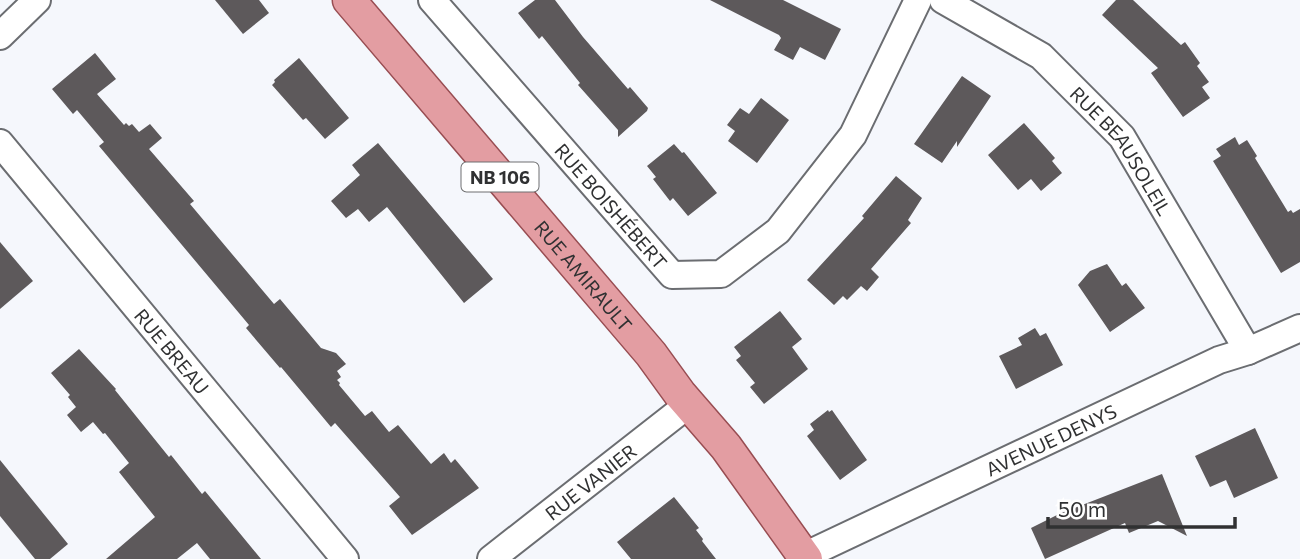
<svg xmlns="http://www.w3.org/2000/svg" width="1300" height="559" font-family="Commissioner,sans-serif">
<style>
.building{fill:#5d595b}
.lines{fill:none;stroke-linecap:round;stroke-linejoin:round}
.minor-casing{stroke:#6b6d71;stroke-width:30}
.major-casing{stroke:#984d52;stroke-width:35}
.minor{stroke:#fff;stroke-width:26}
.major{stroke:#e39da2;stroke-width:32}
.labels{text-anchor:middle;dominant-baseline:central;stroke-width:7;stroke-linejoin:round;paint-order:stroke}
.shield{fill:#fff;stroke:#6e6f70;stroke-width:2}
.shield-label{font-size:18px;font-weight:bold;fill:#303132}
.street-label{font-size:19px;fill:#303132;stroke:#fff}
</style>
<rect width="100%" height="100%" fill="#f5f7fc"/>
<!-- building -->
<g class="building">
<polygon points="215,0 259,0 269,13 243,34"/>
<polygon points="535,0 555,0 583,37 628,89 630,87 648,108 647,111 618,137 618,130 578,85 580,83 542,36 539,39 518,13"/>
<polygon points="710,0 783,0 841,29 825,60 800,47 793,60 774,50 781,38 779,35"/>
<polygon points="1116,0 1133,0 1181,45 1185,42 1200,63 1197,66 1209,82 1202,87 1210,98 1183,117 1151,73 1158,68 1102,15"/>
<polygon points="95,53 116,79 97,94 124,125 126,123 129,126 132,124 139,132 150,124 162,138 149,149 194,201 190,204 274,304 280,299 321,348 336,353 346,364 337,371 341,377 337,380 340,383 339,385 365,416 372,411 389,432 398,425 431,464 444,453 451,463 455,459 479,488 412,535 389,506 400,497 335,423 331,427 281,367 280,368 246,328 249,325 99,146 104,142 77,110 73,114 52,89"/>
<polygon points="299,58 349,118 325,139 306,118 303,120 272,85 275,82 274,80"/>
<polygon points="962,76 991,96 957,147 957,141 942,163 914,144"/>
<polygon points="761,98 789,120 757,163 728,141 735,131 727,125 740,108 749,114"/>
<polygon points="1024,123 1055,158 1052,161 1062,173 1041,191 1031,179 1018,190 988,155"/>
<polygon points="1235,137 1239,145 1247,140 1257,156 1255,158 1288,212 1291,210 1293,213 1300,209 1300,262 1281,273 1213,161 1221,156 1216,149"/>
<polygon points="378,143 493,279 464,303 387,207 369,222 358,209 346,218 331,201 360,175 352,165"/>
<polygon points="674,144 682,153 684,152 717,193 688,216 673,198 670,201 653,179 656,177 647,166"/>
<polygon points="896,176 922,198 908,220 911,223 871,269 879,277 867,291 861,286 847,300 843,296 834,305 807,280 864,218 862,216"/>
<polygon points="0,242 33,281 0,309"/>
<polygon points="1107,264 1122,286 1126,283 1145,308 1110,332 1078,285 1090,271"/>
<polygon points="780,311 802,339 792,347 808,369 764,404 750,387 755,383 736,360 741,356 734,347"/>
<polygon points="1035,328 1040,336 1046,333 1063,365 1016,389 999,356 1022,345 1018,338"/>
<polygon points="79,349 116,389 115,390 169,457 171,455 202,494 205,491 261,559 210,559 197,543 177,559 106,559 155,517 119,472 129,463 105,433 103,434 93,422 81,432 67,415 76,407 68,397 70,395 51,373"/>
<polygon points="828,410 829,412 832,410 867,460 840,480 807,436 814,430 810,424"/>
<polygon points="1255,428 1278,478 1234,498 1226,480 1210,487 1195,456"/>
<polygon points="0,460 68,544 50,559 35,559 0,516"/>
<polygon points="1162,474 1187,536 1158,521 1129,533 1125,523 1045,559 1031,528 1059,514"/>
<polygon points="674,497 699,528 696,530 703,539 702,541 716,559 631,559 617,542"/>
</g>
<g class="lines">
<!-- minor casing -->
<g class="minor-casing">
<g id="minor">
<path id="s1" d="M432,0l240,275 49,-1 57,-43 75,-96 65,-135"/>
<path id="s2" d="M943,0l98,56 81,81 126,214"/>
<polyline points="0,36 37,0"/>
<path id="s3" d="M0,143l345,416"/>
<path id="s4" d="M804,556l415,-196 29,-9 52,-23"/>
<path id="s5" d="M491,559l198,-155"/>
</g>
</g>
<!-- major casing -->
<g class="major-casing">
<g id="major">
<path id="s6" d="M349,0l302,354 29,40 46,53 80,112"/>
</g>
</g>
<!-- minor -->
<use href="#minor" class="minor"/>
<!-- major -->
<use href="#major" class="major"/>
</g>
<g class="labels">
<!-- shield labels -->
<rect class="shield" x="461.5" y="162.5" width="77" height="29" rx="5"/>
<g class="shield-label">
<text x="500" y="177">NB 106</text>
</g>
<!-- street labels -->
<g class="street-label">
<text stroke="none"><textPath href="#s2" startOffset="238">RUE BEAUSOLEIL</textPath></text>
<text stroke="none"><textPath href="#s1" startOffset="273">RUE BOISHÉBERT</textPath></text>
<text stroke="none"><textPath href="#s6" startOffset="362">RUE AMIRAULT</textPath></text>
<text stroke="none"><textPath href="#s3" startOffset="270">RUE BREAU</textPath></text>
<text stroke="none"><textPath href="#s4" startOffset="273">AVENUE DENYS</textPath></text>
<text stroke="none"><textPath href="#s5" startOffset="126">RUE VANIER</textPath></text>
</g>
</g>
<!-- scale -->
<path d="M1048 517v10h187v-10" fill="none" stroke="#303132" stroke-width="3.5"/>
<text x="1058" y="517" font-size="21" fill="#303132" stroke="#ffffff" stroke-width="5" paint-order="stroke">50 m</text>
</svg>
